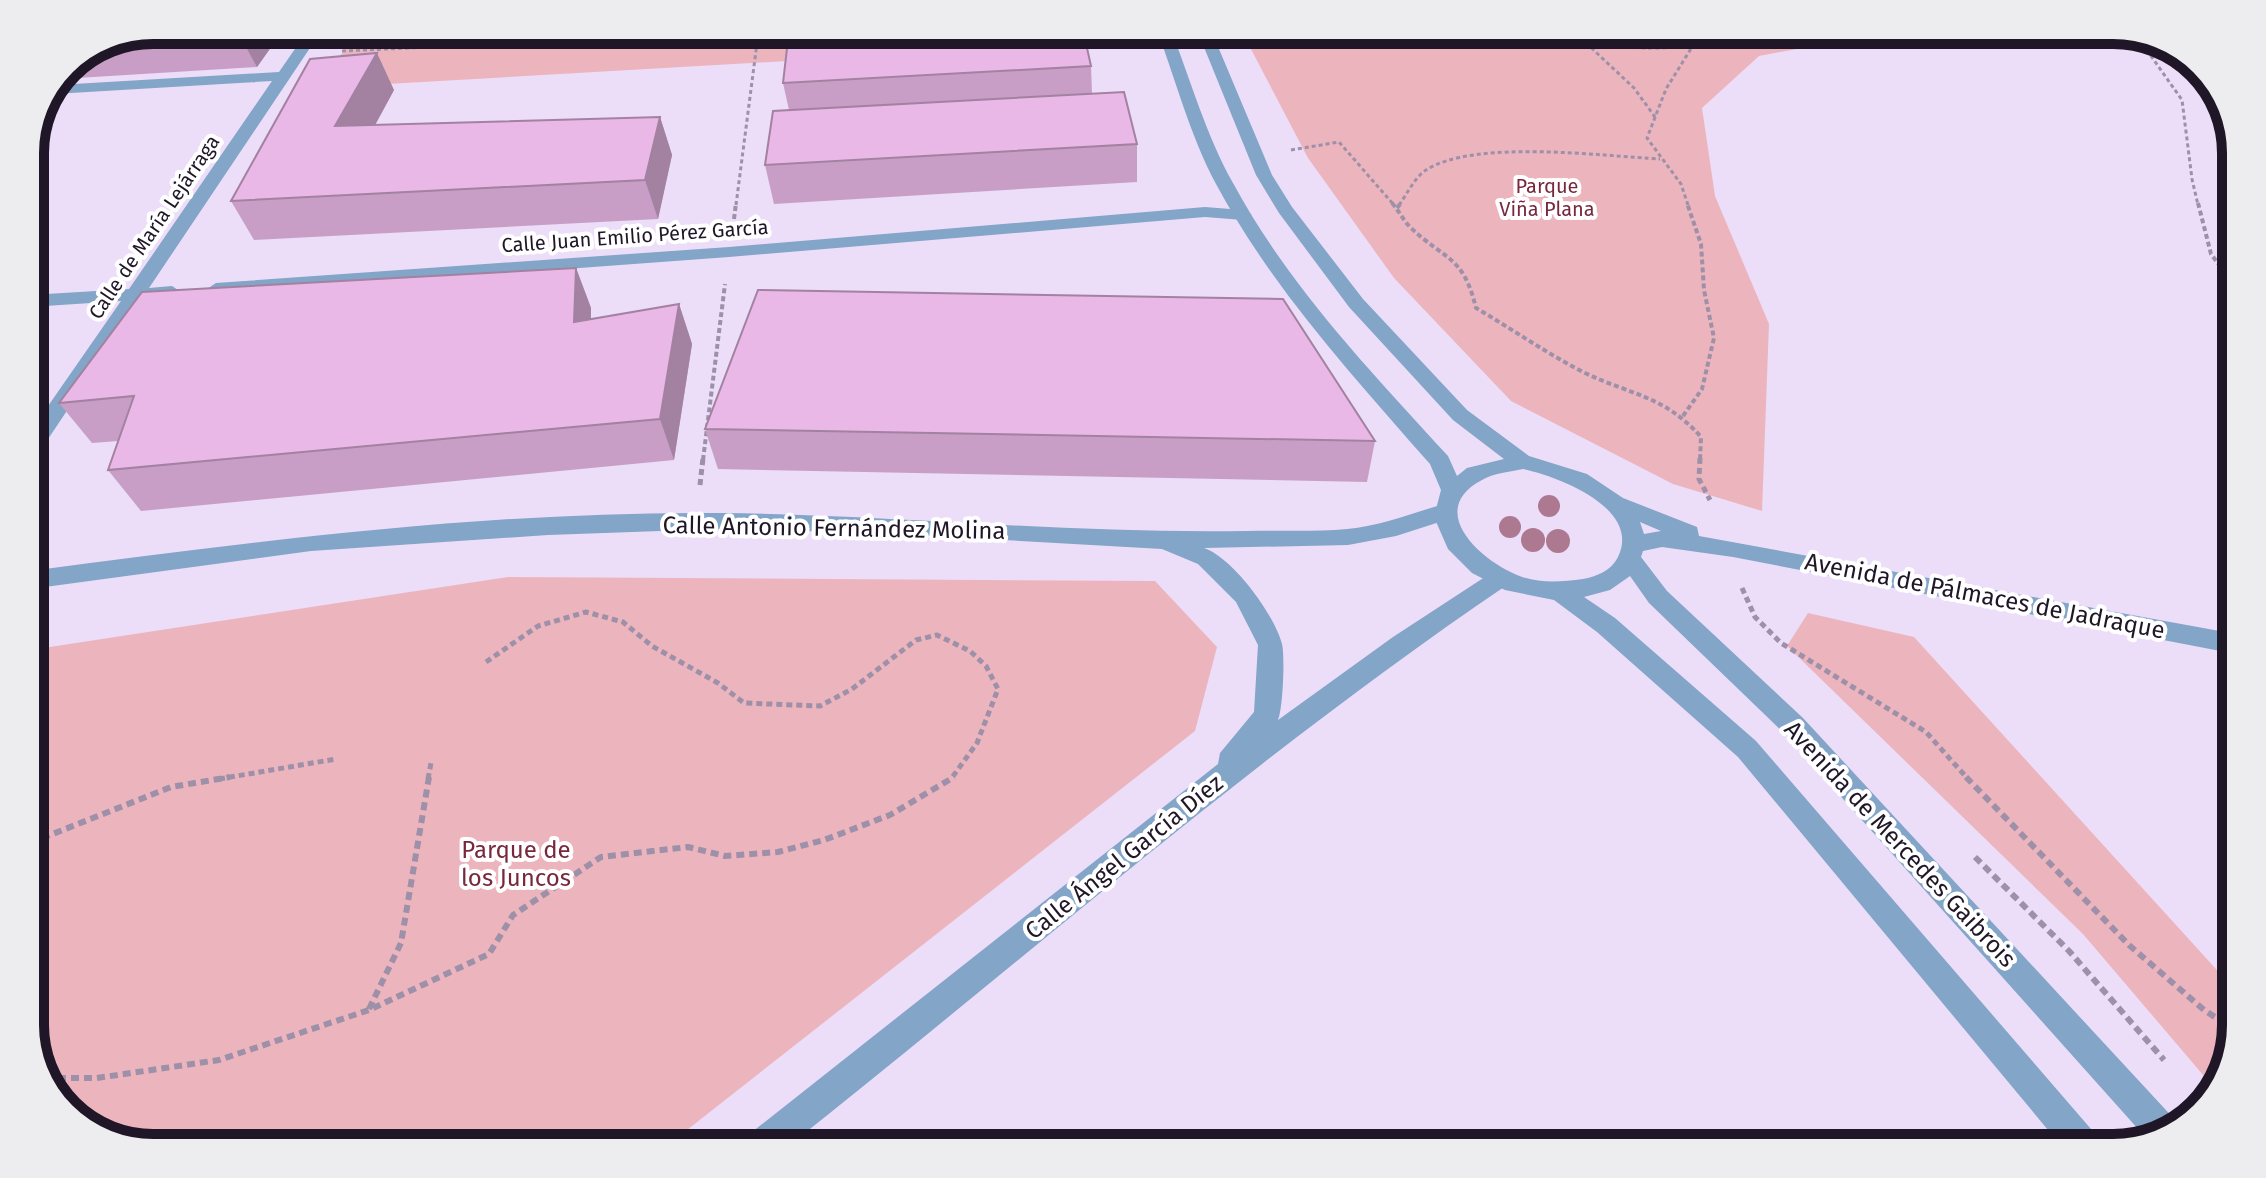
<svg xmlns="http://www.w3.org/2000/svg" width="2266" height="1178" font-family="'Fira Sans',sans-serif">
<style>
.green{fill:#ecb5bd}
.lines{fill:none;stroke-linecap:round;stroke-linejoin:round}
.path-far3{stroke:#9d90a8;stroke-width:3;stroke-dasharray:4 3;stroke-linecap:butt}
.path-far2{stroke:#9d90a8;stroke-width:4;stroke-dasharray:5 3;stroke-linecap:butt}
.path-far1{stroke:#9d90a8;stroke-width:5;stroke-dasharray:6 4;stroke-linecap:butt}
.path{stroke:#9d90a8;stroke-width:6;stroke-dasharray:8 5;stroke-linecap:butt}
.minor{fill:#82a5c8;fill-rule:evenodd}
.tertiary{fill:#82a5c8;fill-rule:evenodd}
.tree{fill:#ac7991}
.wall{fill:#c89ec6}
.shaded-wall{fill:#a381a1}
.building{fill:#e9b8e6;stroke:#a381a1;stroke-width:2}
.labels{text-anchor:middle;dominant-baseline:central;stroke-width:8;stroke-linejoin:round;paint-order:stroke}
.far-park-label{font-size:20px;fill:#78283c;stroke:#fff}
.far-street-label{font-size:20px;fill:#1f1627;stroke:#fff}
.street-label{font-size:24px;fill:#1f1627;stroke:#fff}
.park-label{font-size:24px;fill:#78283c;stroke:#fff}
.rim{fill:none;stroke:#1f1627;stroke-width:10}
</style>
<rect width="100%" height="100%" fill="#ecddf9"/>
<!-- green -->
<g class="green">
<polygon points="359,30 1134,30 1136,41 317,88"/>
<polygon points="1241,30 2113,30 2168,43 2173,47 1889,32 1759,56 1702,108 1715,196 1769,324 1762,511 1673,484 1511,401 1394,278 1308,158"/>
<polygon points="508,577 1155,581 1217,647 1195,731 664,1148 153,1148 98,1135 50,1093 30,1034 30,650"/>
<path d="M1808,613l106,24 322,354c0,30 0,75 -21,98l-132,-155 -296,-288z"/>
</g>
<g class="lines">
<!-- path-far3 -->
<g class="path-far3">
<path d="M1545,30c81,22 126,26 207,0"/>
<polyline points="1582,30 1584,41 1634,88 1655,117"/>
<polyline points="2061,30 2144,46"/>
<polyline points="636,36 654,30"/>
<polyline points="2142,37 2144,46 2182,100 2192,179 2198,205"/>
<polyline points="342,51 632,38 701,46 788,41 830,30"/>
<polyline points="1291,150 1339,142 1394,205"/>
<polyline points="736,205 757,43"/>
<path d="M1399,205c8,-11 16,-28 27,-35 48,-31 177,-14 234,-11"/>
<polyline points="1688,205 1681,184 1647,138 1666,89 1692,47"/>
</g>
<!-- path-far2 -->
<g class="path-far2">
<path d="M1392,203c7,8 11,17 19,25 35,33 52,27 65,80 36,21 70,45 107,64 47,23 81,23 118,65l-1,23"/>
<polyline points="2198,203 2211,254 2236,287"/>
<polyline points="1397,208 1401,203"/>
<polyline points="734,219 736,203"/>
<polyline points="1683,416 1702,389 1714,338 1704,290 1701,244 1687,203"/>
<polyline points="703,460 725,284"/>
</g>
<!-- path-far1 -->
<g class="path-far1">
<polyline points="1700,458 1699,479 1710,500"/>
<polyline points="700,485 703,458"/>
<polyline points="1742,588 1755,617 1781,643 1926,732 1968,779"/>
<polyline points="486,662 538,626 586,612 623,622 652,646 718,683 744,703 820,706 852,689 916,640 937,635 970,651 986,666 998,689 977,743 951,779"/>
<polyline points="219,779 336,759"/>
<polyline points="428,779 431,763"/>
</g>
<!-- path -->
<g class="path">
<polyline points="1966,777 2129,945 2204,1010 2235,1030"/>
<polyline points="30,843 171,787 230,777"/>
<polyline points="1975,857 2069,951 2164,1060"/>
<polyline points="369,1009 401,943 429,777"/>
<polyline points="45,1078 97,1078 219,1060 369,1010 489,954 513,915 601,857 688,847 725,856 778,852 824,840 890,815 954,777"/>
</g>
<!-- minor -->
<g class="minor">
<polygon points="308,30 322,30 149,288 172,286 181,292 172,298 141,300 38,454 30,456 30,432 121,301 30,307 30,295 129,289 272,81 54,94 57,85 279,72"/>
<polygon points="1205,207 1243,210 1252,215 1243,220 1205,217 729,257 216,295 207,289 216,283 729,247"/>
<path d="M1444,504l8,2 3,6 -3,6 -56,18 -48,9 -144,3c29,10 70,66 78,96 3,13 1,64 -4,76l115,-83 98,-64 8,-3 8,3 4,6 -4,6c-254,172 -481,373 -721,563h-44l5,-12 471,-372 2,-11 34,-41 4,-67 -22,-43 -38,-38 -36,-15 -281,-16 -165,-4 -168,6 -237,16 -281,38v-18c228,-30 459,-60 690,-58 176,2 351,21 527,18 33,-1 68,1 100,-2 34,-3 65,-16 97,-25z"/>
</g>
<!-- tertiary -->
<path class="tertiary" d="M1157,30h14c20,51 35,105 62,153 55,102 137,188 215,273l9,20 10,-8 37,-9 -51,-39 -104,-113 -70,-94 -23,-38 -59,-145h14l61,145 20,32 71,92 104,111 62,46 58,18 36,24 74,29 2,9 537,98v20l-503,-97 -71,-10 -19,4 -2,6 26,34 136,127 374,404 2,5 -4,4 -28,8 -362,-405 -136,-131 -19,-27 -20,14 -26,7 31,21 141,123 341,395 5,12h-39l-325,-391 -141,-125 -43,-32 -49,-10 -33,-17 -24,-24 -14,-32 7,-27 -11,-26c-77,-88 -158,-176 -214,-280 -26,-49 -40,-103 -59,-154zM1523,469c34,7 119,39 95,88 -6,13 -22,20 -35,22 -22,3 -45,5 -66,-4 -37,-15 -92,-65 -35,-95 11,-7 28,-8 41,-11zM1640,522l21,9 -17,3z"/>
</g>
<!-- trees -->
<g class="tree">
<circle cx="1549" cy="506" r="11"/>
<circle cx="1510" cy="527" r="11"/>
<circle cx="1533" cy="540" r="12"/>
<circle cx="1558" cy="541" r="12"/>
</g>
<!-- wall -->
<g class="wall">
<polygon points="153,30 276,30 279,36 257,67 61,79 66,66"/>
<polygon points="1091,66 1092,94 1137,144 1137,182 774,204 765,165 789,110 783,83"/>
<polygon points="394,90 375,125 660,117 672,155 658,219 254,240 231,201"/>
<polygon points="576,268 591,308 591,319 679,304 692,344 674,460 141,511 108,470 118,441 92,443 59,403"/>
<polygon points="705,429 1375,441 1367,482 718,469"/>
</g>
<!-- shaded-wall -->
<g class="shaded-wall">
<polygon points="247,30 276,30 279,36 257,67 241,38"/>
<polygon points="377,53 394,90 354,164 335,126"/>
<polygon points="660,117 672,155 658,219 645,180"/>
<polygon points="576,268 591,308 590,362 574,322"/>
<polygon points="679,304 692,344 674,460 660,419"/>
</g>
<!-- building -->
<g class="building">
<polygon points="153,30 247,30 241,38 118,44"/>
<polygon points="964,30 1083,30 1091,66 783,83 788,40"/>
<polygon points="377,53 335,126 660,117 645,180 231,201 310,59"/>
<polygon points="1124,92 1137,144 765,165 773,111"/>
<polygon points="576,268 574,322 679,304 660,419 108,470 134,396 59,403 142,292"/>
<polygon points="758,290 1283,299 1375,441 705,429"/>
</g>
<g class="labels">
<!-- far-park labels -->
<g class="far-park-label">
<text x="1547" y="186">Parque<tspan x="1547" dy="23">Viña Plana</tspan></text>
</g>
<!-- far-street labels -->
<g class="far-street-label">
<text transform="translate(154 227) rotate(-56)">Calle de María Lejárraga</text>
<text transform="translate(635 236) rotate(-4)">Calle Juan Emilio Pérez García</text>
</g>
<!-- street labels -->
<g class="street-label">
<text transform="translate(834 528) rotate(1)">Calle Antonio Fernández Molina</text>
<text transform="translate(1985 596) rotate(11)">Avenida de Pálmaces de Jadraque</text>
<text transform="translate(1900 844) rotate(47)">Avenida de Mercedes Gaibrois</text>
<text transform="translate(1124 857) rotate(-39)">Calle Ángel García Díez</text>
</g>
<!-- park labels -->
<g class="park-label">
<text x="516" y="850">Parque de<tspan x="516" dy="28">los Juncos</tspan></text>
</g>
</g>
<!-- crop -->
<path d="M0 0H2266V1178H0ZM153 44H2113A109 109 0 0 1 2222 153V1025A109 109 0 0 1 2113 1134H153A109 109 0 0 1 44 1025V153A109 109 0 0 1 153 44Z" fill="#edecee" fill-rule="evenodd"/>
<path class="rim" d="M153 44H2113A109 109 0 0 1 2222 153V1025A109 109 0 0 1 2113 1134H153A109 109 0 0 1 44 1025V153A109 109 0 0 1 153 44Z"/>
</svg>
